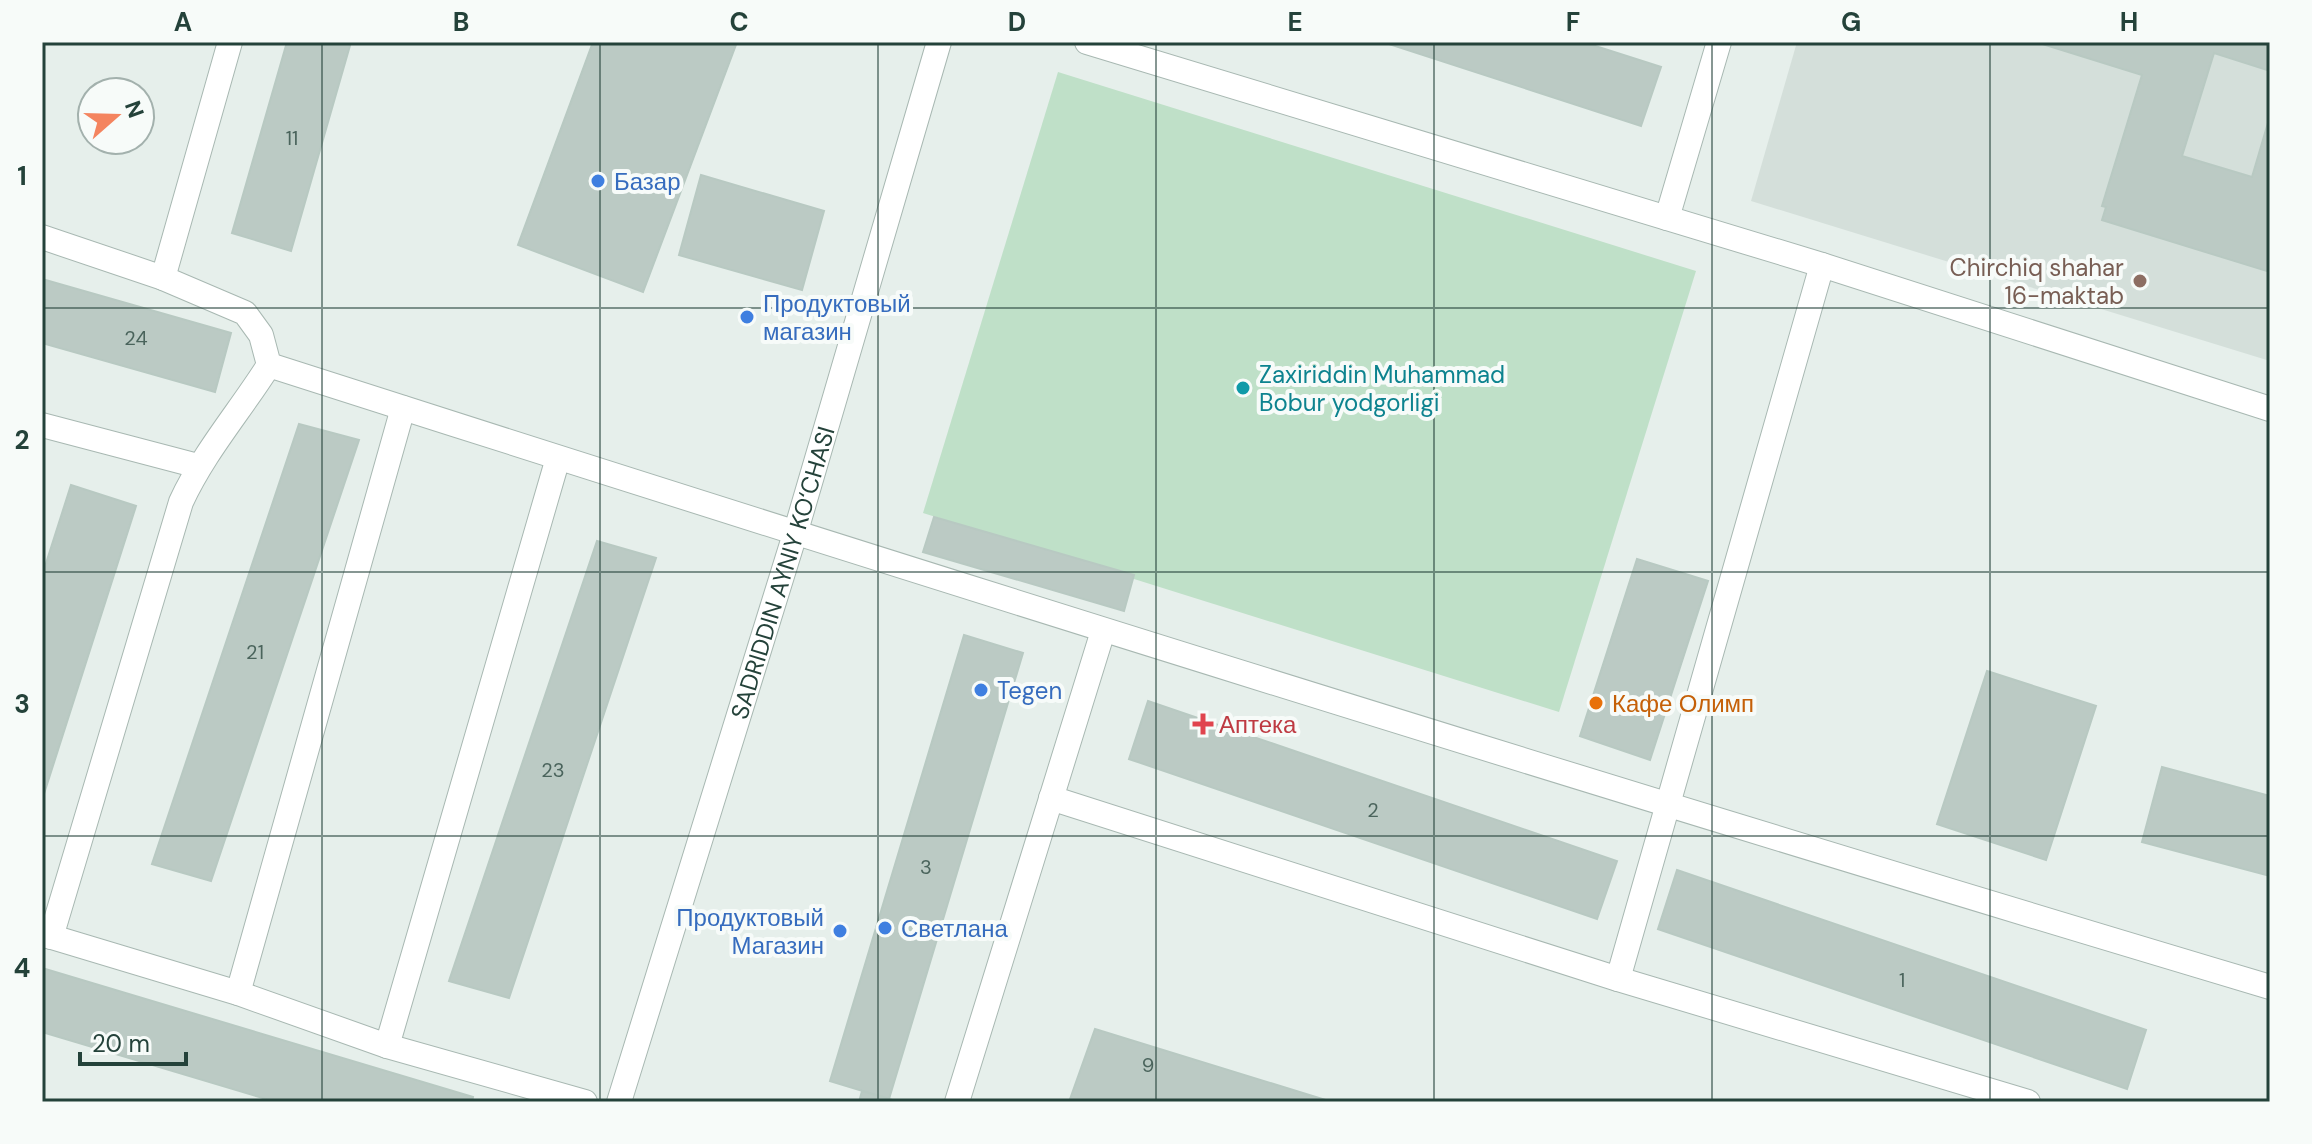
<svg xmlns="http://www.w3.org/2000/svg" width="2312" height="1144" font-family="'DM Sans',sans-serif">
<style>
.built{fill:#d4dfda}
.green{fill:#bfe0c8}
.building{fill:#bbcac4;stroke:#b8c9c2;stroke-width:2}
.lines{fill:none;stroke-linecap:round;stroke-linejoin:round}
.minor-casing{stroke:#a8b8b2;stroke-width:26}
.minor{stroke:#fff;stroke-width:24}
.grid{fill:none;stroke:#24423a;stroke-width:2;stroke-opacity:0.55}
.shop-dot{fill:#3f7fe0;stroke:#f7fbf9;stroke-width:3}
.education-dot{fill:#8d6e63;stroke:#f7fbf9;stroke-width:3}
.culture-dot{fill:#0f9aa8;stroke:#f7fbf9;stroke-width:3}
.food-dot{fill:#e8710a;stroke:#f7fbf9;stroke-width:3}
.health-dot{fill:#e0444e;stroke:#f7fbf9;stroke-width:3}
.labels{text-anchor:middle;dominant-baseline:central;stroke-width:8;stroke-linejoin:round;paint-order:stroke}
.number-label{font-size:20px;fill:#4a645c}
.shop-label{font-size:24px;fill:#366cbe;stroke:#f7fbf9;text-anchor:start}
.education-label{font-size:24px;fill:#785e54;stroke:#f7fbf9;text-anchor:end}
.culture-label{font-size:24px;fill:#0d838f;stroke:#f7fbf9;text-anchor:start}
.street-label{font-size:24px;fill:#24423a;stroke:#f7fbf9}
.food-label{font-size:24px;fill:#c56008;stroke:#f7fbf9;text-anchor:start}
.health-label{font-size:24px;fill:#be3a42;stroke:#f7fbf9;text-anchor:start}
.neatline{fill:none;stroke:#24423a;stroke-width:3}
.grid-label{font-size:26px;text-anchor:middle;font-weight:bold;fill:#24423a}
</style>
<rect width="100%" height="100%" fill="#e6efeb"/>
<!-- built -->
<polygon class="built" points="1797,42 2270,42 2270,361 1751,201"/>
<!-- green -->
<polygon class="green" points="1058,72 1696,271 1559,712 923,513"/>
<!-- building -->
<g class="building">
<polygon points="287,42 351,42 291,251 232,233"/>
<polygon points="593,42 737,42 643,292 518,245"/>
<polygon points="1383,42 1583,42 1661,67 1641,126"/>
<polygon points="2036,42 2270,42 2270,71 2214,53 2182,156 2252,177 2270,116 2270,272 2102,220 2106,207 2102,206 2142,75"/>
<polygon points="701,175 824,211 802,290 679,255"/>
<polygon points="42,279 231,333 215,392 42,343"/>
<polygon points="299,424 359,440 211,881 152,864"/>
<polygon points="71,485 136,506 42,800 42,576"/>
<polygon points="934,517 1134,575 1124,611 923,552"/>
<polygon points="597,541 656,558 509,998 449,981"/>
<polygon points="1637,559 1708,581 1650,760 1580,736"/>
<polygon points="964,635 1023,653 889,1099 830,1081"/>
<polygon points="1987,671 2096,706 2046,860 1937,824"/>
<polygon points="1148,701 1617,861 1597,919 1129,759"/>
<polygon points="2162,767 2270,796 2270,876 2142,842"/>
<polygon points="1677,870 2146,1030 2127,1089 1658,929"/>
<polygon points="42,968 473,1097 472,1102 276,1102 42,1032"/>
<polygon points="1095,1029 1332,1102 1069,1102"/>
<polygon points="862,1091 889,1099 899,1102 859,1102"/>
</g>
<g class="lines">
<!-- minor casing -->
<g class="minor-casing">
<g id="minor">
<polyline points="1087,42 1822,265 2270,409"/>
<polyline points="1667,218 1719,42"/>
<path d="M42,237l121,41 82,35 16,22 8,30c665,213 1331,422 2001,622"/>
<polyline points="1822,265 1618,979 2028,1102"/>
<polyline points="163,278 230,42"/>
<polyline points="42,425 198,466"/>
<polyline points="1051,798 1618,979"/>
<polyline points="42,934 238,993 387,1046 585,1102"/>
<path d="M51,937l130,-435c23,-50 59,-91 88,-137"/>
<polyline points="238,993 403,408"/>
<polyline points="387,1046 558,458"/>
<path id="s1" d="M619,1102l176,-568 144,-492"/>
<polyline points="957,1102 1103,631"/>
</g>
</g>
<!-- minor -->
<use href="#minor" class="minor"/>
</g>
<!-- grid -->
<path class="grid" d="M322,42v1060M600,42v1060M878,42v1060M1156,42v1060M1434,42v1060M1712,42v1060M1990,42v1060M42,308h2228M42,572h2228M42,836h2228"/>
<!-- markers -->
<g class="shop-dot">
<circle cx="598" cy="181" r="8"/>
<circle cx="747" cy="317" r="8"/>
<circle cx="981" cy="690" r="8"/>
<circle cx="885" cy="928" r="8"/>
<circle cx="840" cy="931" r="8"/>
</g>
<circle class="education-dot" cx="2140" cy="281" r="8"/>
<circle class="culture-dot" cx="1243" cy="388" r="8"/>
<circle class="food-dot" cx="1596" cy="703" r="8"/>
<path class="health-dot" d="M1199 712h8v8h8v8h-8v8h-8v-8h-8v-8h8z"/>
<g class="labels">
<!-- number labels -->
<g class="number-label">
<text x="292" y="138">11</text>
<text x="136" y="338">24</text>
<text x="255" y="652">21</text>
<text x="553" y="770">23</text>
<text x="1373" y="810">2</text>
<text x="926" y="867">3</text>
<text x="1902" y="980">1</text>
<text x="1148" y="1065">9</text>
</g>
<!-- shop labels -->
<g class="shop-label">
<text x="614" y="181">Базар</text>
<text x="763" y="303">Продуктовый<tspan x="763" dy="28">магазин</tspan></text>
<text x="997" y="690">Tegen</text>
<text x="824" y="917" text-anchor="end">Продуктовый<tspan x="824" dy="28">Магазин</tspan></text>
<text x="901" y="928">Светлана</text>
</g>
<!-- education labels -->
<g class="education-label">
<text x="2124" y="267">Chirchiq shahar<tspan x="2124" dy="28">16-maktab</tspan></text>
</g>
<!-- culture labels -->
<g class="culture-label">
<text x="1259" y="374">Zaxiriddin Muhammad<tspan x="1259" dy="28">Bobur yodgorligi</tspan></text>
</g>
<!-- street labels -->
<g class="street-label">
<text stroke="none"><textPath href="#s1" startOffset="554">SADRIDDIN AYNIY KO‘CHASI</textPath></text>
</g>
<!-- food labels -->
<g class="food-label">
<text x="1612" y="703">Кафе Олимп</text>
</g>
<!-- health labels -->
<g class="health-label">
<text x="1219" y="724">Аптека</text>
</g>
</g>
<!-- border -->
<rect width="2312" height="1144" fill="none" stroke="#f7fbf9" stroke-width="88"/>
<!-- north arrow -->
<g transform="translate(116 116) rotate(70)"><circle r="38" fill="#f7fbf9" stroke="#a3b1ad" stroke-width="2"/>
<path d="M0-6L14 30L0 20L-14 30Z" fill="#f4845f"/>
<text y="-12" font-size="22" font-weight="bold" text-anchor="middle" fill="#24423a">N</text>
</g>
<!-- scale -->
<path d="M80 1052v12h106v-12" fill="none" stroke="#24423a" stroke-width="4"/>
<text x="92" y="1052" font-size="24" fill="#24423a" stroke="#f7fbf9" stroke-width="6" paint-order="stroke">20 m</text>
<rect x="44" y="44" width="2224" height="1056" class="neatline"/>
<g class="grid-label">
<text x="183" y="31">A</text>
<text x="461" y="31">B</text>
<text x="739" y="31">C</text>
<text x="1017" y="31">D</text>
<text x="1295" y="31">E</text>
<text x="1573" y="31">F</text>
<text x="1851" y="31">G</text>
<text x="2129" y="31">H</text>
<text x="22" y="185">1</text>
<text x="22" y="449">2</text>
<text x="22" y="713">3</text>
<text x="22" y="977">4</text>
</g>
</svg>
